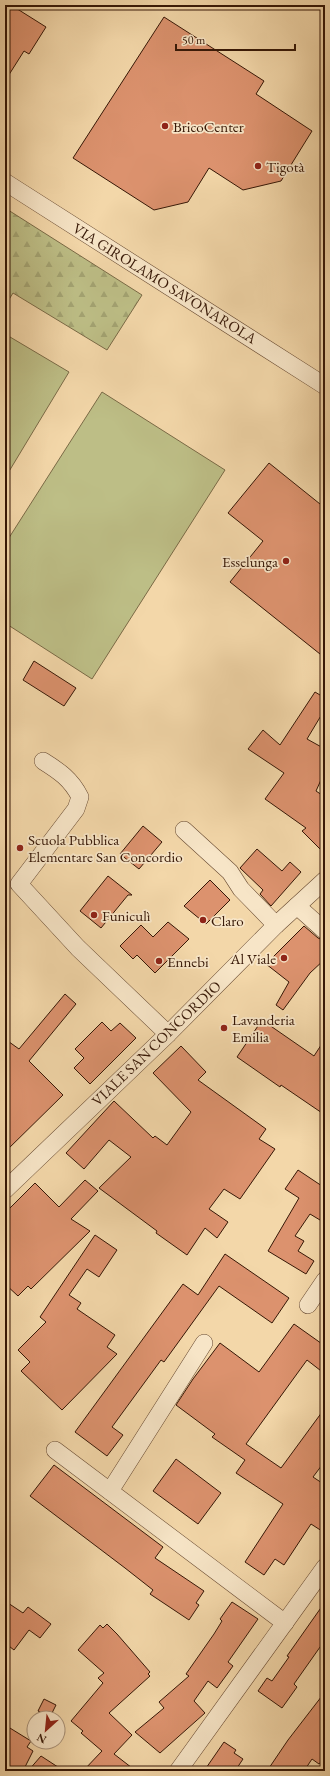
<svg xmlns="http://www.w3.org/2000/svg" width="330" height="1776" font-family="'EB Garamond',serif">
<style>
.forest{fill:url(#forest-firs);stroke:#7a6a46}
.pitch{fill:#bdbe86;stroke:#7a6a46}
.building{fill:#dc926e;stroke:#361706}
.lines{fill:none;stroke-linecap:round;stroke-linejoin:round}
.minor-casing{stroke:#65472f;stroke-width:18}
.minor{stroke:#f7e5c7;stroke-width:17}
.poi-dot{fill:#8f2418;stroke:#f7e5c7;stroke-width:1.5}
.labels{text-anchor:middle;dominant-baseline:central;stroke-width:3.5;stroke-linejoin:round;paint-order:stroke}
.poi-label{font-size:15px;fill:#361706;stroke:#f7e5c7;text-anchor:start}
.street-label{font-size:15px;fill:#361706;stroke:#f7e5c7}
</style>
<defs>
<pattern id="forest-firs" width="22" height="20" patternUnits="userSpaceOnUse"><rect width="22" height="20" fill="#bdbe86"/><path d="M5 1l3.5 6h-7zM16 11l3.5 6h-7z" fill="#a3a372"/></pattern>
</defs>
<rect width="100%" height="100%" fill="#f3d7a9"/>
<filter id="stains"><feTurbulence type="fractalNoise" baseFrequency=".005" numOctaves="4"/><feColorMatrix values="0 0 0 0 .2 0 0 0 0 .09 0 0 0 0 .02 0 0 0 .5 -.17"/></filter>
<radialGradient id="worn" r=".72"><stop offset=".6" stop-color="#630" stop-opacity="0"/><stop offset="1" stop-color="#630" stop-opacity=".3"/></radialGradient>
<!-- forest -->
<polygon class="forest" points="5,208 142,295 107,350 13,293 5,306"/>
<!-- pitch -->
<g class="pitch">
<polygon points="5,334 69,372 5,478"/>
<polygon points="102,392 225,470 92,679 5,623 5,544"/>
</g>
<!-- building -->
<g class="building">
<polygon points="5,5 11,5 46,27 29,54 24,51 5,81"/>
<polygon points="164,17 264,81 256,94 312,131 281,181 243,190 209,168 188,202 154,210 73,158"/>
<polygon points="269,463 325,508 325,658 230,582 263,541 228,513"/>
<polygon points="34,661 76,688 64,706 23,680"/>
<polygon points="315,692 325,698 325,709 307,739 325,749 325,771 316,791 325,797 325,854 302,831 306,828 265,799 284,773 248,749 263,730 280,745"/>
<polygon points="143,826 162,842 139,869 120,854"/>
<polygon points="257,849 282,871 290,862 301,872 271,906 260,894 263,890 240,868"/>
<polygon points="108,876 132,895 128,895 101,928 80,911"/>
<polygon points="210,880 230,900 206,924 184,906"/>
<polygon points="168,922 189,939 155,973 137,955 133,959 120,946 141,925 153,937"/>
<polygon points="304,926 318,938 325,941 325,959 310,973 283,1010 276,1005 289,982 266,964"/>
<polygon points="65,994 76,1004 29,1061 63,1095 5,1152 5,1039 19,1049"/>
<polygon points="262,1020 314,1056 325,1039 325,1115 281,1085 280,1087 237,1057"/>
<polygon points="102,1022 111,1031 120,1023 136,1038 90,1084 74,1068 84,1058 75,1049"/>
<polygon points="181,1046 206,1072 198,1080 266,1129 259,1139 275,1149 240,1199 224,1189 209,1209 228,1222 217,1238 205,1228 187,1255 156,1233 157,1231 99,1188 131,1157 109,1140 84,1169 66,1153 114,1101 153,1138 155,1136 167,1145 191,1112 153,1073"/>
<polygon points="298,1170 325,1188 325,1223 310,1214 295,1236 304,1241 298,1251 314,1261 306,1274 268,1251 299,1198 285,1189"/>
<polygon points="85,1180 98,1191 71,1219 90,1231 31,1289 28,1286 18,1296 5,1284 5,1213 35,1183 59,1207"/>
<polygon points="95,1235 117,1250 99,1277 87,1269 69,1295 81,1303 77,1309 115,1335 107,1347 117,1354 62,1410 21,1371 30,1362 18,1350 46,1322 40,1317"/>
<polygon points="225,1254 289,1298 272,1323 219,1286 164,1362 161,1360 112,1427 123,1435 107,1456 75,1432 183,1284 198,1295"/>
<polygon points="294,1324 325,1346 325,1374 307,1360 246,1444 281,1468 325,1408 325,1461 313,1477 325,1485 325,1533 311,1524 284,1565 275,1559 264,1575 245,1562 283,1504 236,1473 245,1460 212,1437 215,1434 176,1405 193,1379 220,1343 259,1372"/>
<polygon points="176,1459 221,1493 198,1524 153,1491"/>
<polygon points="54,1465 163,1547 155,1558 204,1591 196,1603 199,1605 189,1620 150,1594 153,1590 125,1568 30,1496"/>
<polygon points="5,1601 23,1613 28,1607 51,1624 40,1638 29,1630 14,1650 5,1643"/>
<polygon points="232,1602 258,1619 228,1662 233,1666 217,1688 208,1681 194,1701 205,1713 160,1753 135,1732 164,1708 159,1702 189,1676 186,1674 214,1634 222,1621 220,1619"/>
<polygon points="325,1602 325,1640 294,1684 297,1687 282,1708 258,1691 267,1678 272,1681 289,1657 287,1656"/>
<polygon points="107,1624 117,1634 150,1672 148,1674 150,1676 109,1713 132,1735 114,1754 136,1771 83,1771 102,1751 81,1733 83,1731 71,1721 103,1683 98,1678 104,1673 78,1650 100,1625 103,1628"/>
<polygon points="325,1692 325,1757 319,1764 312,1759 304,1771 267,1771 288,1740"/>
<polygon points="44,1699 56,1705 50,1717 38,1711"/>
<polygon points="5,1725 31,1741 27,1747 33,1751 23,1771 5,1771"/>
<polygon points="224,1742 236,1750 234,1753 243,1759 235,1771 204,1771"/>
<polygon points="41,1756 64,1771 28,1771"/>
</g>
<g class="lines">
<!-- minor casing -->
<g class="minor-casing">
<g id="minor">
<polyline points="5,182 325,386"/>
<path d="M43,761c16,10 28,18 37,36l-4,12 -57,75 59,64 90,86"/>
<polyline points="184,830 230,872 241,889 276,925"/>
<polyline points="297,906 325,931"/>
<polyline points="5,1190 168,1034 276,925 325,880"/>
<polyline points="308,1305 325,1280"/>
<polyline points="55,1450 285,1623"/>
<polyline points="110,1491 204,1343"/>
<polyline points="178,1771 325,1567"/>
</g>
</g>
<!-- minor -->
<use href="#minor" class="minor"/>
</g>
<!-- markers -->
<g class="poi-dot">
<circle cx="165" cy="126" r="4"/>
<circle cx="258" cy="166" r="4"/>
<circle cx="286" cy="561" r="4"/>
<circle cx="20" cy="848" r="4"/>
<circle cx="94" cy="915" r="4"/>
<circle cx="203" cy="920" r="4"/>
<circle cx="284" cy="958" r="4"/>
<circle cx="159" cy="961" r="4"/>
<circle cx="224" cy="1028" r="4"/>
</g>
<g class="labels">
<!-- poi labels -->
<g class="poi-label">
<text x="173" y="126">BricoCenter</text>
<text x="266" y="166">Tigotà</text>
<text x="278" y="561" text-anchor="end">Esselunga</text>
<text x="28" y="839">Scuola Pubblica<tspan x="28" dy="17">Elementare San Concordio</tspan></text>
<text x="102" y="915">Funiculì</text>
<text x="211" y="920">Claro</text>
<text x="276" y="958" text-anchor="end">Al Viale</text>
<text x="167" y="961">Ennebi</text>
<text x="232" y="1019">Lavanderia<tspan x="232" dy="17">Emilia</tspan></text>
</g>
<!-- street labels -->
<g class="street-label">
<text transform="translate(165 283) rotate(32)">VIA GIROLAMO SAVONAROLA</text>
<text transform="translate(156 1043) rotate(-44)">VIALE SAN CONCORDIO</text>
</g>
</g>
<!-- margin -->
<rect width="330" height="1776" fill="none" stroke="#f3d7a9" stroke-width="20"/>
<rect x="6" y="6" width="318" height="1764" fill="none" stroke="#361706" stroke-width="2"/>
<rect x="10" y="10" width="310" height="1756" fill="none" stroke="#361706"/>
<!-- north arrow -->
<g transform="translate(46 1730) rotate(207)"><circle r="19" fill="#f7e5c7" stroke="#aa937a"/>
<path d="M0-3L7 15L0 10L-7 15Z" fill="#8f2418"/>
<text y="-6" font-size="11" font-weight="bold" text-anchor="middle" fill="#361706">N</text>
</g>
<!-- scale -->
<path d="M176 44v6h119v-6" fill="none" stroke="#361706" stroke-width="2"/>
<text x="182" y="44" font-size="12" fill="#361706" stroke="#f7e5c7" stroke-width="3" paint-order="stroke">50 m</text>
<rect width="100%" height="100%" filter="url(#stains)"/>
<rect width="100%" height="100%" fill="url(#worn)"/>
</svg>
